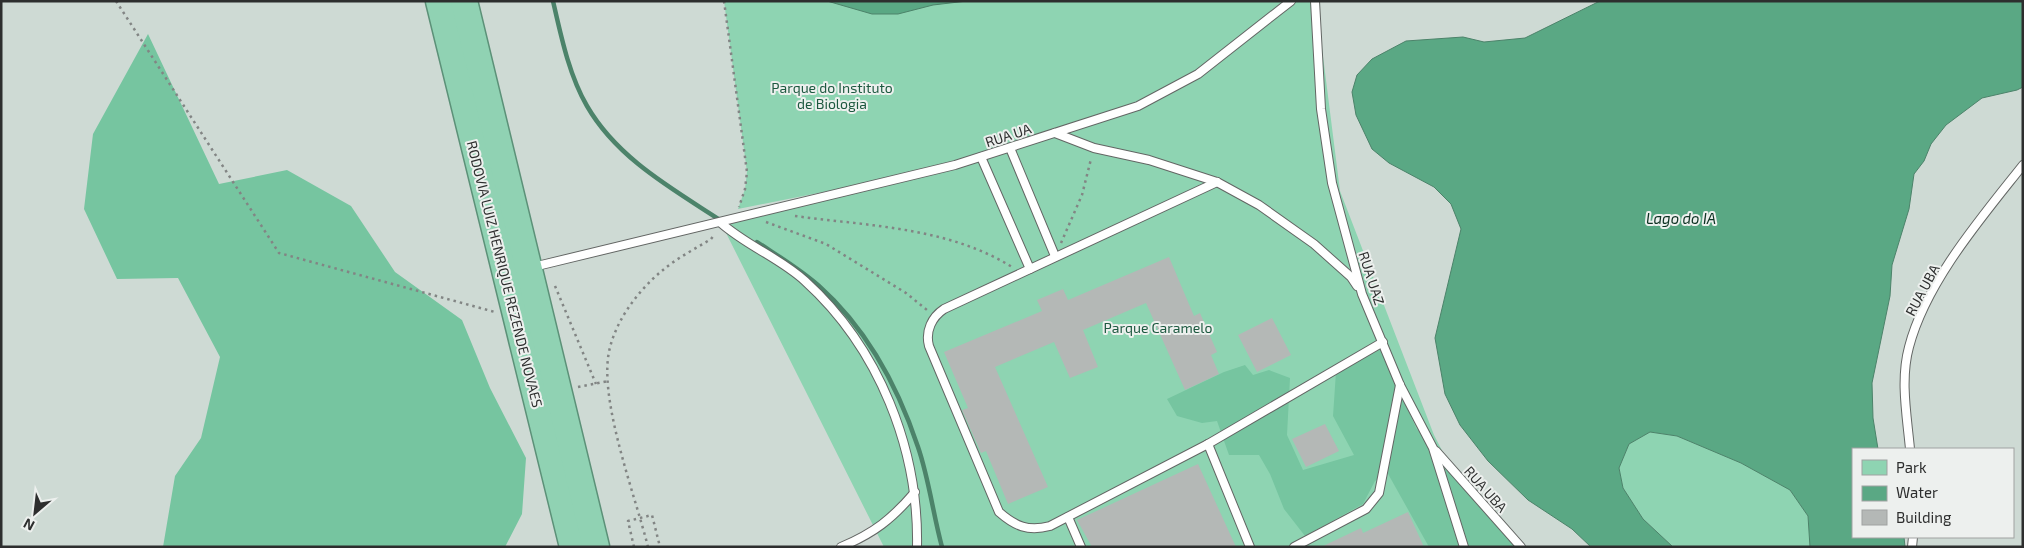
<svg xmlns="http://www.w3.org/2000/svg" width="2024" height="548" font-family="'Exo 2',sans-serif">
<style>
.built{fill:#cedad4;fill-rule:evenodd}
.green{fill:#8ed4b2}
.forest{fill:#76c5a0}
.water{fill:#5aa884;stroke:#4c836a}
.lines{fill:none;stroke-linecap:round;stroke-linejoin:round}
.stream{stroke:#4c836a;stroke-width:4.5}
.building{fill:#b4b8b6}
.service-casing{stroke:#636664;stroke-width:10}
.trunk-casing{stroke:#5c9178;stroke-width:29}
.path{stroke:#828584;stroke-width:2.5;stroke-dasharray:2.5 4;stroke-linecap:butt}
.service{stroke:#fff;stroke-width:8}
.trunk{stroke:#90d2b3;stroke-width:26}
.labels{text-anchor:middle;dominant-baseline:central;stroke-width:4;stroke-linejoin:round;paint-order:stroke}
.park-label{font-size:14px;fill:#1d5940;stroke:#edf0ee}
.street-label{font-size:14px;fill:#2d2e2e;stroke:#edf0ee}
.water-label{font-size:15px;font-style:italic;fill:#0e3223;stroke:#edf0ee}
</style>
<rect width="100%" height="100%" fill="#dfe3e1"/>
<!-- built -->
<path class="built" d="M1,1h2022v546h-2022zM1853,449h160v88h-160z"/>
<!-- green -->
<g class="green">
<polygon points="724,1 1316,1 1340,191 1434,435 1492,547 884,547 721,223 848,187 738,209 745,189 747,172"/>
<polygon points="1650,432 1677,436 1741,463 1790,490 1808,516 1810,547 1673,547 1643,519 1623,488 1619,468 1629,444"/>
</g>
<!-- forest -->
<g class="forest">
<polygon points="148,34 219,184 287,170 351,206 395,272 462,320 490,388 526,458 522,514 505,547 163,547 175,476 201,438 220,357 178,278 117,279 84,209 93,134"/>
<polygon points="1381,347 1416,428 1515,547 1429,547 1387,472 1375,481 1363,504 1305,536 1284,509 1270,474 1259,455 1229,455 1217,421 1202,423 1177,416 1167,399 1224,372 1245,365 1253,375 1269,370 1290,378 1287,435 1303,470 1354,455 1333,416 1336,372"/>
</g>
<!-- water -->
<g class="water">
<polygon points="827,1 967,1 933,5 898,14 872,14"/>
<polygon points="1600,1 2023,1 2023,87 2017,90 1982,98 1946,125 1931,144 1924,161 1914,174 1909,209 1892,265 1890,296 1872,383 1873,418 1878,449 1853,449 1853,537 1904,537 1905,547 1810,547 1808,516 1790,490 1741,463 1677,436 1650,432 1629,444 1619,468 1623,488 1643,519 1673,547 1591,547 1572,529 1528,500 1488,461 1460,425 1445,394 1435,338 1461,229 1451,204 1434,187 1389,163 1372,149 1356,115 1352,92 1357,75 1372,59 1406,41 1463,37 1484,42 1525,38"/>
</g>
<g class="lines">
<!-- stream -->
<g class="stream">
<path d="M553,1c8,35 16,74 34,105 30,52 84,82 133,114"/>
<path d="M757,242c21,14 43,27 62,44 47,42 79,101 99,161 11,32 15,67 24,100"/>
</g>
</g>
<!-- building -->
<g class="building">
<polygon points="1169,257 1194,316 1200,313 1217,352 1211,355 1219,374 1185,390 1146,303 1083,330 1098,367 1070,378 1054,342 995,367 1048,487 1008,504 986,451 981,453 962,410 968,408 944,352 1042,311 1037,300 1063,289 1068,300"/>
<polygon points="1272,318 1291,355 1257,372 1238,335"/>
<polygon points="1325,424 1339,451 1306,467 1292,439"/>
<polygon points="1198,464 1236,547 1092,547 1077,520"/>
<polygon points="1408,512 1424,547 1321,547 1361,528 1363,533"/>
</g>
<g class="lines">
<!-- service casing -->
<g class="service-casing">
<g id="service">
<polyline points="1315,1 1321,109 1332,183 1362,294 1400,385 1433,448 1464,547"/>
<polyline points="1055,133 1094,148 1149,160 1217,182 1259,205 1314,244 1351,277 1357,286"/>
<polyline points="1010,148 1055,256"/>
<polyline points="981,157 1030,269"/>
<path d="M1217,182l-273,127c-12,8 -19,22 -15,37l70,166c16,14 29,20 51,14l158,-82 175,-102"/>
<path d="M721,223c26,23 59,35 84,58 74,67 114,168 112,266"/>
<polyline points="533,267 955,165 1138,106 1198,74 1291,1"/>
<polyline points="1208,444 1250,547"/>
<path d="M1910,449c-3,-33 -10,-69 -1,-102 17,-65 72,-129 114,-182"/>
<polyline points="1436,451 1521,547"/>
<polyline points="1068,517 1081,547"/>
<path d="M841,547c33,-14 51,-28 74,-55"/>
<polyline points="1294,547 1366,509 1379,493 1400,385"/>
<polyline points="1912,547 1913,537"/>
</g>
</g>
<!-- trunk casing -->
<g class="trunk-casing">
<g id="trunk">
<polyline points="439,1 573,547"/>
<polyline points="464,1 596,547"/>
</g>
</g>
<!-- path -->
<g class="path">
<polyline points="116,1 279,253 495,312"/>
<polyline points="724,1 747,172 745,189 739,207"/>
<path d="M795,216c73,10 153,11 217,51"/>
<polyline points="766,222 826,244 906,293 927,310"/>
<polyline points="1061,243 1082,195 1091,159"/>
<polyline points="555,286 596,384"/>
<polyline points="578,387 608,381"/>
<polyline points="634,547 628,521 652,515 660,547"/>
<path d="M648,547c-13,-52 -46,-138 -40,-189 4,-33 29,-67 55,-88 14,-12 32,-21 48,-31l3,-4"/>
</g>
<!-- service -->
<use href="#service" class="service"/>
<!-- trunk -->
<use href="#trunk" class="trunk"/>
</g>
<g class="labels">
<!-- park labels -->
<g class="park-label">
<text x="832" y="87">Parque do Instituto<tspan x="832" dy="16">de Biologia</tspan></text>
<text x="1158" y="327">Parque Caramelo</text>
</g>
<!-- street labels -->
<g class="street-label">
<text transform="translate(1008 135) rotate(-18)">RUA UA</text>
<text transform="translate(505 274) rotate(76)">RODOVIA LUIZ HENRIQUE REZENDE NOVAES</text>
<text transform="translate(1372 278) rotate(72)">RUA UAZ</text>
<text transform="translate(1922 290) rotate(-62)">RUA UBA</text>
<text transform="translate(1486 489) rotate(48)">RUA UBA</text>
</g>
<!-- water labels -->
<g class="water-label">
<text x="1681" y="218">Lago do IA</text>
</g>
</g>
<!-- border -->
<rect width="2024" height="548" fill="none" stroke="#2d2e2e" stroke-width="5"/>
<!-- legend -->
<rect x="1852" y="448" width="162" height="90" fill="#edf0ee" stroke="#a0a2a1"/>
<rect x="1862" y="460" width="25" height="15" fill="#8ed4b2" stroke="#a0a2a1"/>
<text x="1896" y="473" font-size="15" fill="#2d2e2e">Park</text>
<rect x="1862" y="486" width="25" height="15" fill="#5aa884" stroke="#a0a2a1"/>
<text x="1896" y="498" font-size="15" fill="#2d2e2e">Water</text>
<rect x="1862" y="510" width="25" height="15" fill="#b4b8b6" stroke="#a0a2a1"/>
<text x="1896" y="523" font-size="15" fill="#2d2e2e">Building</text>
<!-- north arrow -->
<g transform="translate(35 513) rotate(208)" stroke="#edf0ee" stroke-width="4" paint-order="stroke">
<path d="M0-4L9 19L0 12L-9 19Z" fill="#2d2e2e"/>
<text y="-8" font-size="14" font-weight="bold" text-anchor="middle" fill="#2d2e2e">N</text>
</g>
</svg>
